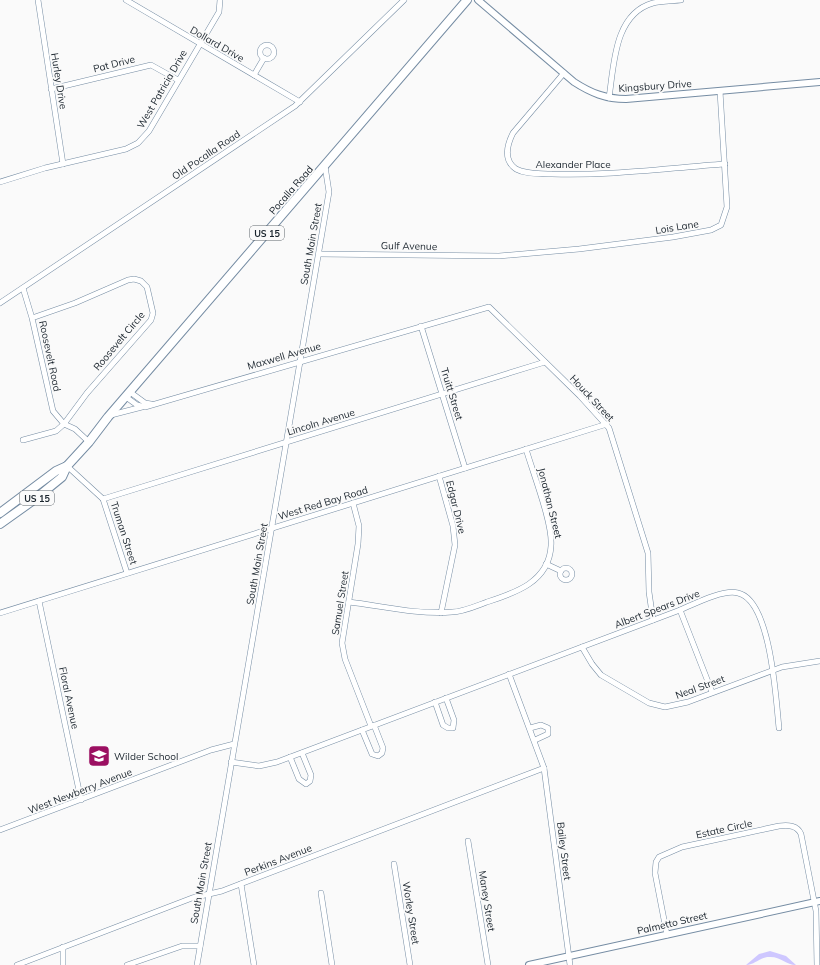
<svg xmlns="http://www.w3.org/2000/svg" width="820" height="965" font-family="Mulish,sans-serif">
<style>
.green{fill:#cec7ff}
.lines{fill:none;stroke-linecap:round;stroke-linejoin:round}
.minor-casing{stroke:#758ca3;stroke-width:6}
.tertiary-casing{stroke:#758ca3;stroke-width:8}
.primary-casing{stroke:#758ca3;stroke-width:10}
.minor{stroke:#fff;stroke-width:5}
.tertiary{stroke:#fff;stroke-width:6}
.primary{stroke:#fff;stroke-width:8}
.labels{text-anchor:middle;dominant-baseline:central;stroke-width:3.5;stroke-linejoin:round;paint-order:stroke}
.shield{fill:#fafafa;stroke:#5d646a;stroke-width:1}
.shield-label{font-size:9px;font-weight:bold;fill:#1a242d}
.street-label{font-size:10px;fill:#1a242d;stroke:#fafafa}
.poi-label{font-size:10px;fill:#1a242d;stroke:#fafafa;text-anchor:start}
</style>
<rect width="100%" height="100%" fill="#fafafa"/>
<!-- green -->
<path class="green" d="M770,951l16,5 10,9c-10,0 -16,-9 -27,-8 -9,0 -14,8 -23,8l13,-11z"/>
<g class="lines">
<!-- minor casing -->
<g class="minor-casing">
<g id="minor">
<polyline points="38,0 63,164"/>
<polyline points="126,0 300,102"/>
<circle cx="267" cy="52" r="7"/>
<path d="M564,73l-51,60c-6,12 -10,27 3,36 11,6 24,4 36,5 58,2 115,-6 173,-10"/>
<polyline points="254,75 264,58"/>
<polyline points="51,89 151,65 178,80"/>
<path d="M609,98c5,-33 5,-84 44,-95 9,-2 19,-2 28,-3"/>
<polyline points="0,182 45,168 126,149 138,143 149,131 219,12 220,0"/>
<polyline points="319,254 499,256 579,249 673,237 711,230 721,225 727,207 720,91"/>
<polyline points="23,288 32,318 53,411 64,424 87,393 151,320 153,313 147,287 141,281 134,279 128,280 75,303 32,318"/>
<polyline points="0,303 295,106 404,0"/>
<polyline points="421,326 465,468"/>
<polyline points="130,392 145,403 151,404"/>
<polyline points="126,397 137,405 145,407 489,307 580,396 609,428 648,553 649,592 653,620"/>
<polyline points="111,415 142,407"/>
<polyline points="23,440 56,431 64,424 75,429 89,442"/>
<polyline points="67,466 103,499 127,573"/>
<polyline points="439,476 453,526 455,545 441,613"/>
<polyline points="103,499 545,362"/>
<polyline points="353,503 359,526 358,544 342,643 345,659 371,726"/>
<polyline points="546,564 561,571"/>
<circle cx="566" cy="574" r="6"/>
<polyline points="39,601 81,800"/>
<path d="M349,602c33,4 69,13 103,10 11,0 24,-6 35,-10 28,-9 62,-20 64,-56 2,-22 -18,-73 -25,-97"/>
<polyline points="680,610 712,692"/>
<polyline points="0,613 607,424"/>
<polyline points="582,647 592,664 601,675 649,703 665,707 688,702 782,667 820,661"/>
<polyline points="509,674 544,768 570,965"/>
<polyline points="435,702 443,725 448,728 453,728 454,720 446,698"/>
<polyline points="530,728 541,725 548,728 548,734 535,740"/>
<polyline points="362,730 372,754 378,756 382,753 383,748 374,725"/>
<polyline points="290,757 299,779 306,784 310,781 311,775 302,753"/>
<path d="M231,762l28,4 18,-4 403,-152c14,-6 43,-21 58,-17 33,7 38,107 41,135"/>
<polyline points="0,830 211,750 234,744"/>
<polyline points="468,841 488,965"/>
<polyline points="394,864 410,965"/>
<polyline points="241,884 254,965"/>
<polyline points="321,893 332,965"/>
<path d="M667,935l-12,-62 1,-11 3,-5 23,-10 97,-21c9,-1 18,-1 22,8l15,77 1,54"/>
<polyline points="63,947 63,965"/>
<polyline points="17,965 192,898 222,891 544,768"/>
<polyline points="127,965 182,946 200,946"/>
<polyline points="197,965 329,192 325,166"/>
</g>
</g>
<!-- tertiary casing -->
<g class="tertiary-casing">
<g id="tertiary">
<path d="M478,0l96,82c17,11 32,17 52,17l194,-17"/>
<polyline points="529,965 820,901"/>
</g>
</g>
<!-- primary casing -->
<g class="primary-casing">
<g id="primary">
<polyline points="0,513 56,471 67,466"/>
<polyline points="0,524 35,499 62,477 67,466 89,442 108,417 467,0"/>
</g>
</g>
<!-- minor -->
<use href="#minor" class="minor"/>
<!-- tertiary -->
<use href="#tertiary" class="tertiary"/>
<!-- primary -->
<use href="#primary" class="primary"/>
</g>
<!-- icons -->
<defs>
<g id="school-square" transform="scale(1.15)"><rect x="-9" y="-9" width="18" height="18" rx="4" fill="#9b0f61" stroke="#fafafa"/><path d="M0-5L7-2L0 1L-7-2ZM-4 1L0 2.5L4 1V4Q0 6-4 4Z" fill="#fff"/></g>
</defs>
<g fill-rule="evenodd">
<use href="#school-square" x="99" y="756"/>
</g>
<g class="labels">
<!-- shield labels -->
<g class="shield">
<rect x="250" y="226" width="34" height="14" rx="3"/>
<rect x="20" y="491" width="34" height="14" rx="3"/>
</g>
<g class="shield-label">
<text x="267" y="233">US 15</text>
<text x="37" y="498">US 15</text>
</g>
<!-- street labels -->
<g class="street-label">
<text transform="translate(217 44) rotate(30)">Dollard Drive</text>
<text transform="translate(114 64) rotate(-14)">Pat Drive</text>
<text transform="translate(59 81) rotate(81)">Hurley Drive</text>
<text transform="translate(655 86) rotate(-4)">Kingsbury Drive</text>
<text transform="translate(162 89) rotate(-60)">West Patricia Drive</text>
<text transform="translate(206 155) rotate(-34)">Old Pocalla Road</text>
<text x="573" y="164">Alexander Place</text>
<text transform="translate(291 190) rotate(-49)">Pocalla Road</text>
<text transform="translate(677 227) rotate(-9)">Lois Lane</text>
<text transform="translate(311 244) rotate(-80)">South Main Street</text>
<text transform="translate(409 246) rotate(1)">Gulf Avenue</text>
<text transform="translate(119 341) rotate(-50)">Roosevelt Circle</text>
<text transform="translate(50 356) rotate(78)">Roosevelt Road</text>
<text transform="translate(284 356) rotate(-16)">Maxwell Avenue</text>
<text transform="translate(452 394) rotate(73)">Truitt Street</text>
<text transform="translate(592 398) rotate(47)">Houck Street</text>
<text transform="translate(321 422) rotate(-17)">Lincoln Avenue</text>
<text transform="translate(323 503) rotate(-17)">West Red Bay Road</text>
<text transform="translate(550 503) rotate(76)">Jonathan Street</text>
<text transform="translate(456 507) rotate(76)">Edgar Drive</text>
<text transform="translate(124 533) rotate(72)">Truman Street</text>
<text transform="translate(257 564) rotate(-80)">South Main Street</text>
<text transform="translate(340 603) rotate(-81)">Samuel Street</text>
<text transform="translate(657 609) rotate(-21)">Albert Spears Drive</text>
<text transform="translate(700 687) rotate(-20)">Neal Street</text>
<text transform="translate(69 698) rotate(78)">Floral Avenue</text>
<text transform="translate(80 791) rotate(-21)">West Newberry Avenue</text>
<text transform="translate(724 829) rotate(-12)">Estate Circle</text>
<text transform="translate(564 851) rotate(83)">Bailey Street</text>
<text transform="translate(278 860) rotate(-21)">Perkins Avenue</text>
<text transform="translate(201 883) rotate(-80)">South Main Street</text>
<text transform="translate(487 901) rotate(81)">Maney Street</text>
<text transform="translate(411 913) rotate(81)">Worley Street</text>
<text transform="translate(672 923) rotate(-13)">Palmetto Street</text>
</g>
<!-- poi labels -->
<g class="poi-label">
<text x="114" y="756">Wilder School</text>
</g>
</g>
</svg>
